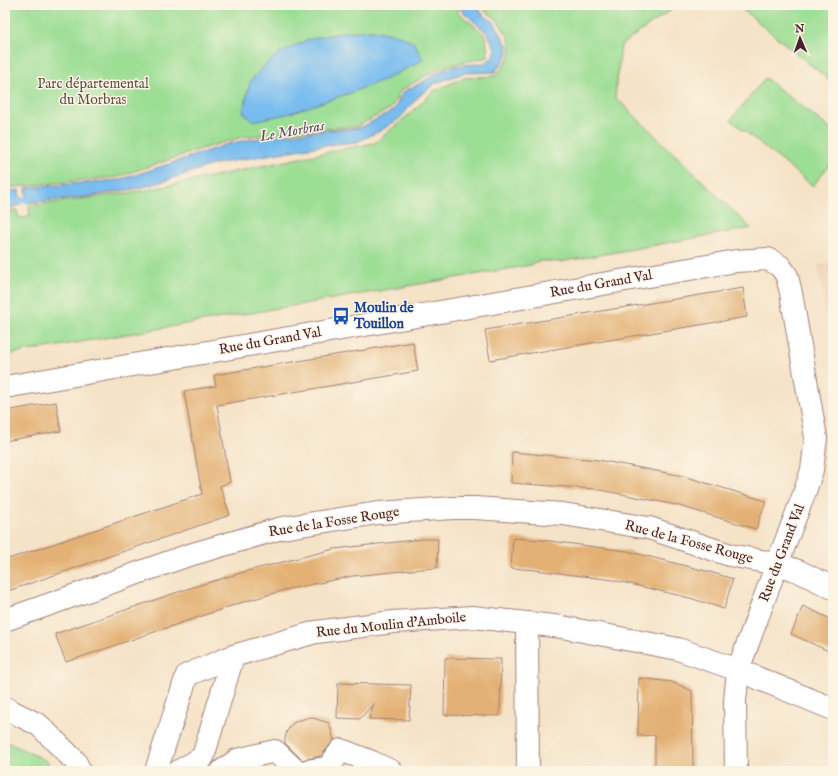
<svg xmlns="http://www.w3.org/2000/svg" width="838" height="776" font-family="'IM FELL English',serif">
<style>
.built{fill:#f0d6bc}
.green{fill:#9dde95;stroke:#747e60}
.water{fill:#79bdef;stroke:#626e8d}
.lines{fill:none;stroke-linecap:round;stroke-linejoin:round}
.stream{stroke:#79bdef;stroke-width:6}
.building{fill:#e3b174}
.minor-casing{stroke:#a0817a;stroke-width:24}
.minor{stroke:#fff;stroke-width:22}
.labels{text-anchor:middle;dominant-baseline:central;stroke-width:3;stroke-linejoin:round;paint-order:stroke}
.park-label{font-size:14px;fill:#5f4f46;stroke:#fcf5e5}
.street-label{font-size:14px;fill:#4a1f2b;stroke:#fcf5e5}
.transit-label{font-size:14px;font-weight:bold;fill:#164399;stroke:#fcf5e5;text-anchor:start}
.water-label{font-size:15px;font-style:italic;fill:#584e66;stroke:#fcf5e5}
</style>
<rect width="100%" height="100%" fill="#fcf5e5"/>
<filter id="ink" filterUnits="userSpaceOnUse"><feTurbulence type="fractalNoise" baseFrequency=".025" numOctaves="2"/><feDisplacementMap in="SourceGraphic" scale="8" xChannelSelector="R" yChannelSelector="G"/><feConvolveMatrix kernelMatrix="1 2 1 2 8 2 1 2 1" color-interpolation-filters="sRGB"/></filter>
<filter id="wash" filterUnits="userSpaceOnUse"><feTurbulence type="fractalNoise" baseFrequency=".012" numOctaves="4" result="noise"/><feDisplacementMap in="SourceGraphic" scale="16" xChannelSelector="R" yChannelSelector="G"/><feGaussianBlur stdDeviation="0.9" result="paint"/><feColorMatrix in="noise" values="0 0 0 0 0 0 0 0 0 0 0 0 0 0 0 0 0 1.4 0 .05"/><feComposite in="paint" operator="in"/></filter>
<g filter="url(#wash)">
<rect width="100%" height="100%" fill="#f5e3c8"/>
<!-- built -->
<polygon class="built" points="833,261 833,352 818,265"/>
<!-- green -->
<g class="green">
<polygon points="5,5 458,5 458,12 486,36 488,57 460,63 438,69 401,90 391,108 358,126 299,131 242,137 201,149 117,177 5,188"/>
<path d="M483,5h195l-57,40 -6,52 136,131 -191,34c-10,0 -22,-4 -29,3l-526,90v-143l12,-2 2,8 11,-1 -1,-11 119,-16 185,-39 42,-8 37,-31 22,-21 29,-13 33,-2 15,-21 -2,-17 -13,-20 -11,-7z"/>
<polygon points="737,5 833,5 833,83"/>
<polygon points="765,78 833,131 833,160 813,186 731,120"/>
<polygon points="5,741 47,761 52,771 5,771"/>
</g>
<!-- water -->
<g class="water">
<polygon points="460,5 476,5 484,16 494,22 507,45 508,54 495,72 463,73 436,83 419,96 400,118 382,130 357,142 325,145 215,164 158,183 139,188 85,197 27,203 26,188 118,180 145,172 231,143 265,137 328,130 360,128 394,110 403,92 423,82 438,72 456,66 485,63 493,57 495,48 488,34 470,18 460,9"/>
<polygon points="373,30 401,36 415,44 423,60 386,79 350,93 287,114 253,121 243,112 250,82 259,71 278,54 307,40 343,32"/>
<polygon points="19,190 20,205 5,210 5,192"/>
</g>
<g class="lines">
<!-- stream -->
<polyline class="stream" points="5,203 35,198"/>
</g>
<g id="blocks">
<!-- building -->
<g class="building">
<polygon points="743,288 747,317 490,360 485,330"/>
<polygon points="413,342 418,371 217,405 230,482 220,486 230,515 5,592 5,560 202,494 184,391 216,386 214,375"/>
<polygon points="56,402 61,431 5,441 5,411"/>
<polygon points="512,452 598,460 683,476 766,501 756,529 676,505 621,494 594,489 511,483"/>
<polygon points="513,538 542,540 627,551 710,572 733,579 724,609 690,598 613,580 535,570 511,568"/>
<polygon points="423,539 438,539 437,568 422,569 353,576 285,590 240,603 66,662 55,634 187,589 247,571 334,549"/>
<polygon points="803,606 833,620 833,653 791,634"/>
<polygon points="445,658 501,659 500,716 444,715"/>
<polygon points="639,678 672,682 692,691 693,771 655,771 655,735 638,736"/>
<polygon points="338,683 411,685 409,720 369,719 374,703 360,719 337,718"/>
<polygon points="310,717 329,723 334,740 321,756 302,760 285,743 285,739 287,731 293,723 300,720"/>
</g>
</g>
</g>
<g filter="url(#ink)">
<use href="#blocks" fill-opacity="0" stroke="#a0817a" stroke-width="1"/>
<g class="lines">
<!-- minor casing -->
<g class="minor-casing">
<g id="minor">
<polyline points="5,387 736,261 768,259 780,266 787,276 791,293 816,438 812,470 803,497 777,564 738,670 735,701 736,771"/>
<polyline points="5,620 186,556 282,528 378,513 453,508 475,508 563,514 649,528 730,555 777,564 798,571 833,588"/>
<polyline points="527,623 528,771"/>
<polyline points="5,708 39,725 75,761 80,771"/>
<polyline points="156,771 187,675 233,656 316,632 393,622 473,617 562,627 678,649 738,670 833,709"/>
<polyline points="179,771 203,757 233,656"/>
<polyline points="222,771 237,760 275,751 296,771"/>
<polyline points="307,771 328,768 341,750 372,762 391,771"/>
</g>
</g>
<!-- minor -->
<use href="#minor" class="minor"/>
</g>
</g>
<!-- icons -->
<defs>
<g id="bus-bare" transform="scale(1.38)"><path d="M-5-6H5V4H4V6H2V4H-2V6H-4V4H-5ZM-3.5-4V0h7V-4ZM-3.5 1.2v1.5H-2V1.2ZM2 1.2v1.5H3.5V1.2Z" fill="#1a4fb4" stroke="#fcf5e5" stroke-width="2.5" paint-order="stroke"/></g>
</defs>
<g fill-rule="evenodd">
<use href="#bus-bare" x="341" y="316"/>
</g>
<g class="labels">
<!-- park labels -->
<g class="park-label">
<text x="93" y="84">Parc départemental<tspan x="93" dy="16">du Morbras</tspan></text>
</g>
<!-- street labels -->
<g class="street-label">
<text transform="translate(601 284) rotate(-10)">Rue du Grand Val</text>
<text transform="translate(270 341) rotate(-10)">Rue du Grand Val</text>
<text transform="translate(334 522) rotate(-9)">Rue de la Fosse Rouge</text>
<text transform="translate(689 542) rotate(15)">Rue de la Fosse Rouge</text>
<text transform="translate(782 553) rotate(-69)">Rue du Grand Val</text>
<text transform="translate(391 625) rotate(-6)">Rue du Moulin d'Amboile</text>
</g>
<!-- transit labels -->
<g class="transit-label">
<text x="354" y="308">Moulin de<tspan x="354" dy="16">Touillon</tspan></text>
</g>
<!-- water labels -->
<g class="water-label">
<text transform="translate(292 131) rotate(-10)">Le Morbras</text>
</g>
</g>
<!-- margin -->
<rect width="838" height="776" fill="none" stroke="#fcf5e5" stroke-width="20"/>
<!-- north arrow -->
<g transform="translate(800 38) rotate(358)" stroke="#fcf5e5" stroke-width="3" paint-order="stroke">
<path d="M0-3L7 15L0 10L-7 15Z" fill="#4a1f2b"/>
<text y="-6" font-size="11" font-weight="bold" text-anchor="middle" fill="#4a1f2b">N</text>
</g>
</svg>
